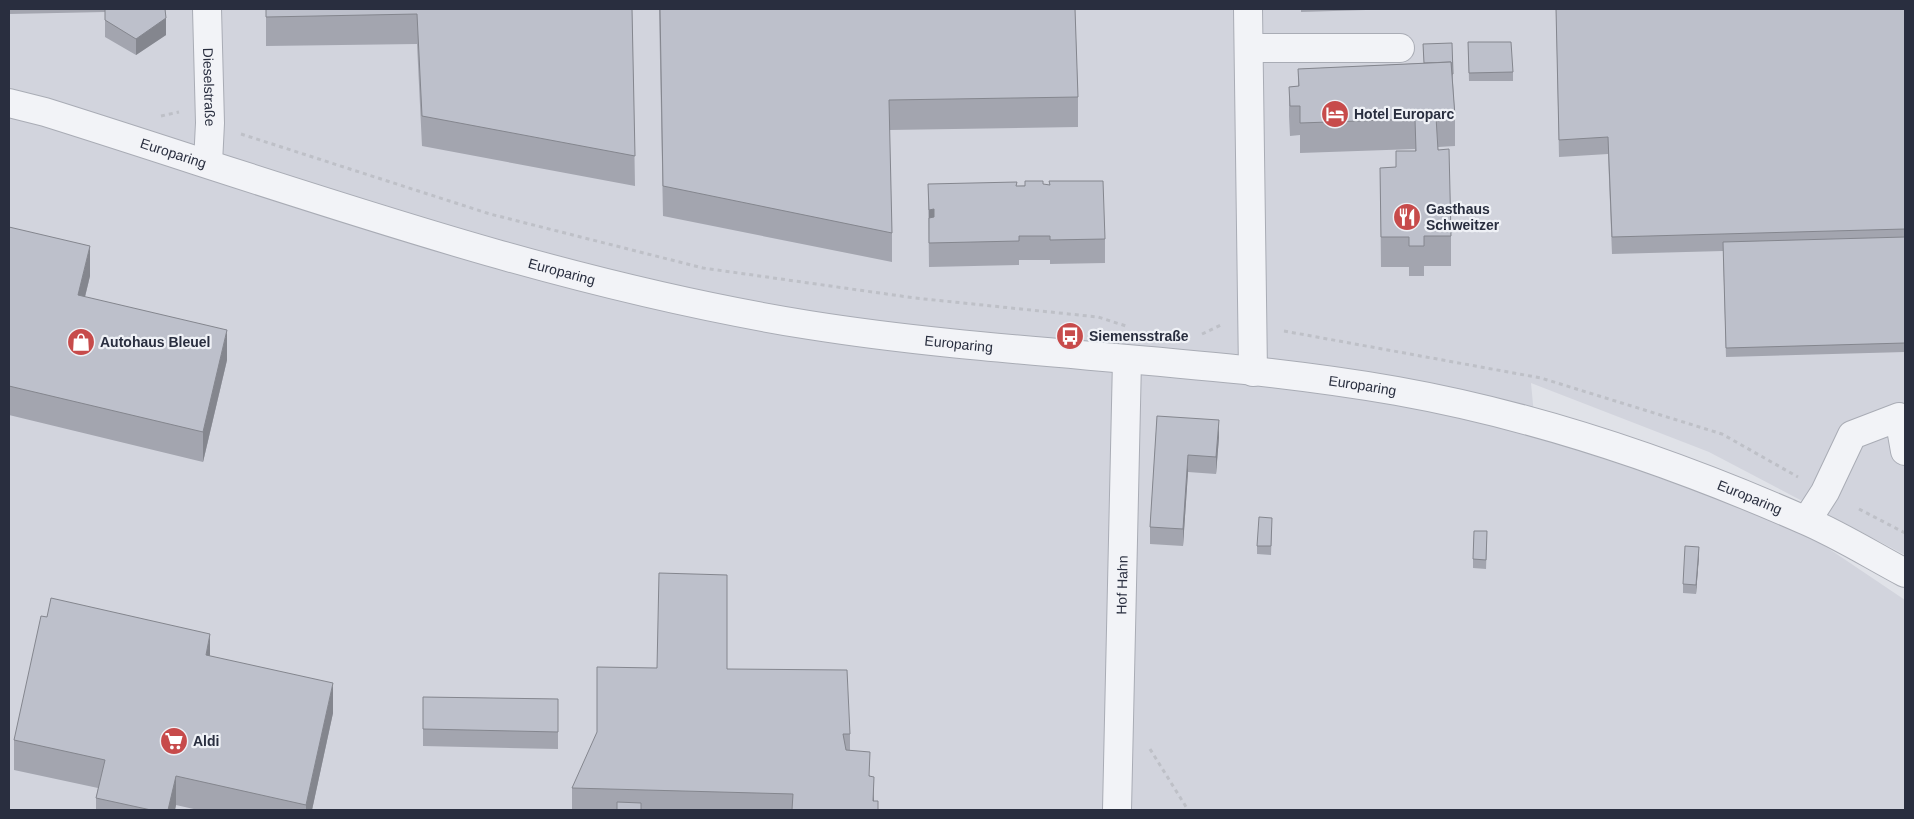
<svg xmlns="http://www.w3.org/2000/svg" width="1914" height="819" font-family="Helvetica,sans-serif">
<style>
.built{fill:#d2d4dd}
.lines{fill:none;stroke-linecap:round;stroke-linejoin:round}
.minor-casing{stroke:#a9acb5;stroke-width:30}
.path{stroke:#bec0c7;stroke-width:3;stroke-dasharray:4 4;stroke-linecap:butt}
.minor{stroke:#f2f3f7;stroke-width:28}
.wall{fill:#a3a5af}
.shaded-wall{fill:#84868e}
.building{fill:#bdc0cb;stroke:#84868e}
.labels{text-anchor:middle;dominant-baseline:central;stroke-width:4.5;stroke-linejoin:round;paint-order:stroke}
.street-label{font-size:14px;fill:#292e3f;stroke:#eff1f6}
.poi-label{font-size:14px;font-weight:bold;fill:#292e3f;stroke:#eff1f6;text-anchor:start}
</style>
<rect width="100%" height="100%" fill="#e0e2e8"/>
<!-- built -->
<polygon class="built" points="9,9 1905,9 1905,555 1709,452 1531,383 1536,436 1739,505 1807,534 1905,600 1905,810 9,810"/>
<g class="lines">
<!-- minor casing -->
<g class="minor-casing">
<g id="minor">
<path id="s1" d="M207,9l3,114 -2,40"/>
<polyline points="1248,9 1253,372"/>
<polyline points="1249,48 1400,48"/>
<path id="s2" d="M9,103l36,9c252,79 502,171 764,213 195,31 393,32 588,66 140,25 275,71 405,128 36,15 69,36 103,54"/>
<polyline points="1807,520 1825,492 1852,435 1899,417 1905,451"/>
<path id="s3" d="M1117,810l10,-450"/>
</g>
</g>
<!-- path -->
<g class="path">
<polyline points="161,116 179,112"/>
<polyline points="241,134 490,214 703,268 915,298 1098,317 1126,326"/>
<polyline points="1284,331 1541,378 1722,434 1798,477"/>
<polyline points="1202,334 1221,325"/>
<polyline points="1859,509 1905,533"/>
<polyline points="1150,749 1188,810"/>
</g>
<!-- minor -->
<use href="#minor" class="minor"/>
</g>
<!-- wall -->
<g class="wall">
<polygon points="9,9 165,9 166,35 136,55 105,37 105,12 9,14"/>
<polygon points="266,9 632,9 635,186 422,146 417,44 266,46"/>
<polygon points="659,9 1075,9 1078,97 1078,127 889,130 892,233 892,262 663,216"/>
<polygon points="1301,9 1366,9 1366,10 1301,12"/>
<polygon points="1556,9 1905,9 1905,352 1726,357 1723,251 1612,254 1608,154 1559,157"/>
<polygon points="1468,42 1513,72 1513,81 1469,81"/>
<polygon points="1423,44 1453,74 1453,83 1455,116 1455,146 1438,147 1451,236 1451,266 1424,266 1424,276 1409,276 1409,267 1381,267 1380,168 1396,167 1415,151 1415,149 1300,153 1300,135 1290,136 1289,116 1289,87 1298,86 1298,69 1424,63"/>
<polygon points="928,184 1017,186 1043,184 1105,239 1105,263 1050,264 1050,260 1019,260 1019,265 929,267"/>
<polygon points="9,227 90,276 85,297 227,360 203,462 9,415"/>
<polygon points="1157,416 1219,437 1216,474 1188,472 1183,546 1150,544 1150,527"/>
<polygon points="1272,527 1271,555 1257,554 1257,546"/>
<polygon points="1487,540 1486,569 1473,568 1473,559"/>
<polygon points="1699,556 1696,594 1683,593 1683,584"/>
<polygon points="210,656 333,713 312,810 198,810 176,805 175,810 96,810 96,798 98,788 14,770 14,740"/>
<polygon points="727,669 850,734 850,750 870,776 874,801 878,810 572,810 572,788"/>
<polygon points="423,697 558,699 558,749 423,746"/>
</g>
<!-- shaded-wall -->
<g class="shaded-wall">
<polygon points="166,18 166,35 136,55 136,39"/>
<polygon points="934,209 934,233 929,234 929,210"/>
<polygon points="90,246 90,276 78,325 78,295"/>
<polygon points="227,330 227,360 203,462 203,432"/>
<polygon points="1219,420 1219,437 1216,474 1216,457"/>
<polygon points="1188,455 1188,472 1183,546 1183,529"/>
<polygon points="1699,547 1699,556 1696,594 1696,585"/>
<polygon points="210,634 210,664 206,655"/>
<polygon points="333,683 333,713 312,810 306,810 306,805"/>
<polygon points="176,776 176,805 175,810 168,810"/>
<polygon points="874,777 874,810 873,801"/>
</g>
<!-- building -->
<g class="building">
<polygon points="105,9 165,9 166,18 136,39 105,20"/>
<polygon points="266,9 632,9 635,156 422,116 417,14 266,17"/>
<polygon points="660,9 1075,9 1078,97 889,100 892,233 663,186"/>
<polygon points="1556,9 1905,9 1905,229 1612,237 1608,137 1559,140"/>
<polygon points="1468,42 1511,42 1513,72 1469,73"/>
<polygon points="1452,43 1453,74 1452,74 1451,62 1424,63 1423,44"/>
<polygon points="1451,62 1455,116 1436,117 1438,150 1449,149 1451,236 1424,236 1424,246 1409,246 1409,237 1381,237 1380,168 1396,167 1396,151 1416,151 1415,119 1300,123 1300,106 1290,106 1289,87 1299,86 1298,69"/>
<polygon points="1025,181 1043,181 1043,184 1050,185 1049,181 1103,181 1105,239 1050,240 1050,236 1019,236 1019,241 929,243 929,218 934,217 934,209 929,210 928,184 1017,182 1016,186 1025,186"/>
<polygon points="9,227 90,246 78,295 227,330 203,432 9,386"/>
<polygon points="1905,237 1905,343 1726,348 1723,242"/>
<polygon points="1157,416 1219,420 1216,457 1188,455 1183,529 1150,527"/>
<polygon points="1259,517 1272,518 1271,546 1257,546"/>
<polygon points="1474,531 1487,531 1486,560 1473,559"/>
<polygon points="1685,546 1699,547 1696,585 1683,584"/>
<polygon points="659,573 727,575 727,669 847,670 850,734 843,734 846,750 870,752 869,776 874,777 873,801 878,801 878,810 792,810 793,794 572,788 597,732 597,667 657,668"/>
<polygon points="51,598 210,634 206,655 333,683 306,805 176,776 168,810 151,810 96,798 105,760 14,740 41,616 47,617"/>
<polygon points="423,697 558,699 558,732 423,729"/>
<polygon points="617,802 641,803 641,810 617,810"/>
</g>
<!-- icons -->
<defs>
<g id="hotel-disc" transform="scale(1.4375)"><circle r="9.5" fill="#c74b4b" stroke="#eff1f6"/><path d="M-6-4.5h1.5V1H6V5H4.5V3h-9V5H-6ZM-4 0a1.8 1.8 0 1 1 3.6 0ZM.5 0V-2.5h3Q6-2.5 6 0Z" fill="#fff"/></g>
<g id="restaurant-disc" transform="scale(1.4375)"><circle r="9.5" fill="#c74b4b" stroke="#eff1f6"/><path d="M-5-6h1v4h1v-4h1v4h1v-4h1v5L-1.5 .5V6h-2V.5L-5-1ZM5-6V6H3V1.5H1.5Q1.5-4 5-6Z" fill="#fff"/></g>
<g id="bus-disc" transform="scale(1.4375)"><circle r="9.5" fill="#c74b4b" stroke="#eff1f6"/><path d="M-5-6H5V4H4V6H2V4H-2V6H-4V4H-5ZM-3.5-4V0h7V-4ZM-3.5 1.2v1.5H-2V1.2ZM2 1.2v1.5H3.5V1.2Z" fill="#fff"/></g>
<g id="shop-disc" transform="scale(1.4375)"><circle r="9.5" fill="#c74b4b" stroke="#eff1f6"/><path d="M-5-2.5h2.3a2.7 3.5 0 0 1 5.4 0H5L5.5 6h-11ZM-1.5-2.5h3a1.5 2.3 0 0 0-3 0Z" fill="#fff"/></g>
<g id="supermarket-disc" transform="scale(1.4375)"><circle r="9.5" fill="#c74b4b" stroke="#eff1f6"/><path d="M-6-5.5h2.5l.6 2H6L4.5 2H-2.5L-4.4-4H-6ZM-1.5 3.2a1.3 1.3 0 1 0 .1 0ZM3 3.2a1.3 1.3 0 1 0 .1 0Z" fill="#fff"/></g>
</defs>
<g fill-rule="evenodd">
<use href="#hotel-disc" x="1335" y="114"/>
<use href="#restaurant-disc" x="1407" y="217"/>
<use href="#bus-disc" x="1070" y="336"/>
<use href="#shop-disc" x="81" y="342"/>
<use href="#supermarket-disc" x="174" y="741"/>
</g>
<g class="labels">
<!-- street labels -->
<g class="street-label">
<text stroke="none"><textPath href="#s1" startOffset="78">Dieselstraße</textPath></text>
<text stroke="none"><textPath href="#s2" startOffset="172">Europaring</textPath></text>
<text stroke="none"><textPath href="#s2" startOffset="578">Europaring</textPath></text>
<text stroke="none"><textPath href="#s2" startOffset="982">Europaring</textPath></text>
<text stroke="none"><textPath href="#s2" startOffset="1388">Europaring</textPath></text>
<text stroke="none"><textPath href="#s2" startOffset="1792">Europaring</textPath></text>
<text stroke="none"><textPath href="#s3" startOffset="225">Hof Hahn</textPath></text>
</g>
<!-- poi labels -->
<g class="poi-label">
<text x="1354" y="114">Hotel Europarc</text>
<text x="1426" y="209">Gasthaus<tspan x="1426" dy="16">Schweitzer</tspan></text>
<text x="1089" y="336">Siemensstraße</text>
<text x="100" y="342">Autohaus Bleuel</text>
<text x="193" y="741">Aldi</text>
</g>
</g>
<!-- border -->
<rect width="1914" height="819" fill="none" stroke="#292e3f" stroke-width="20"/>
</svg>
